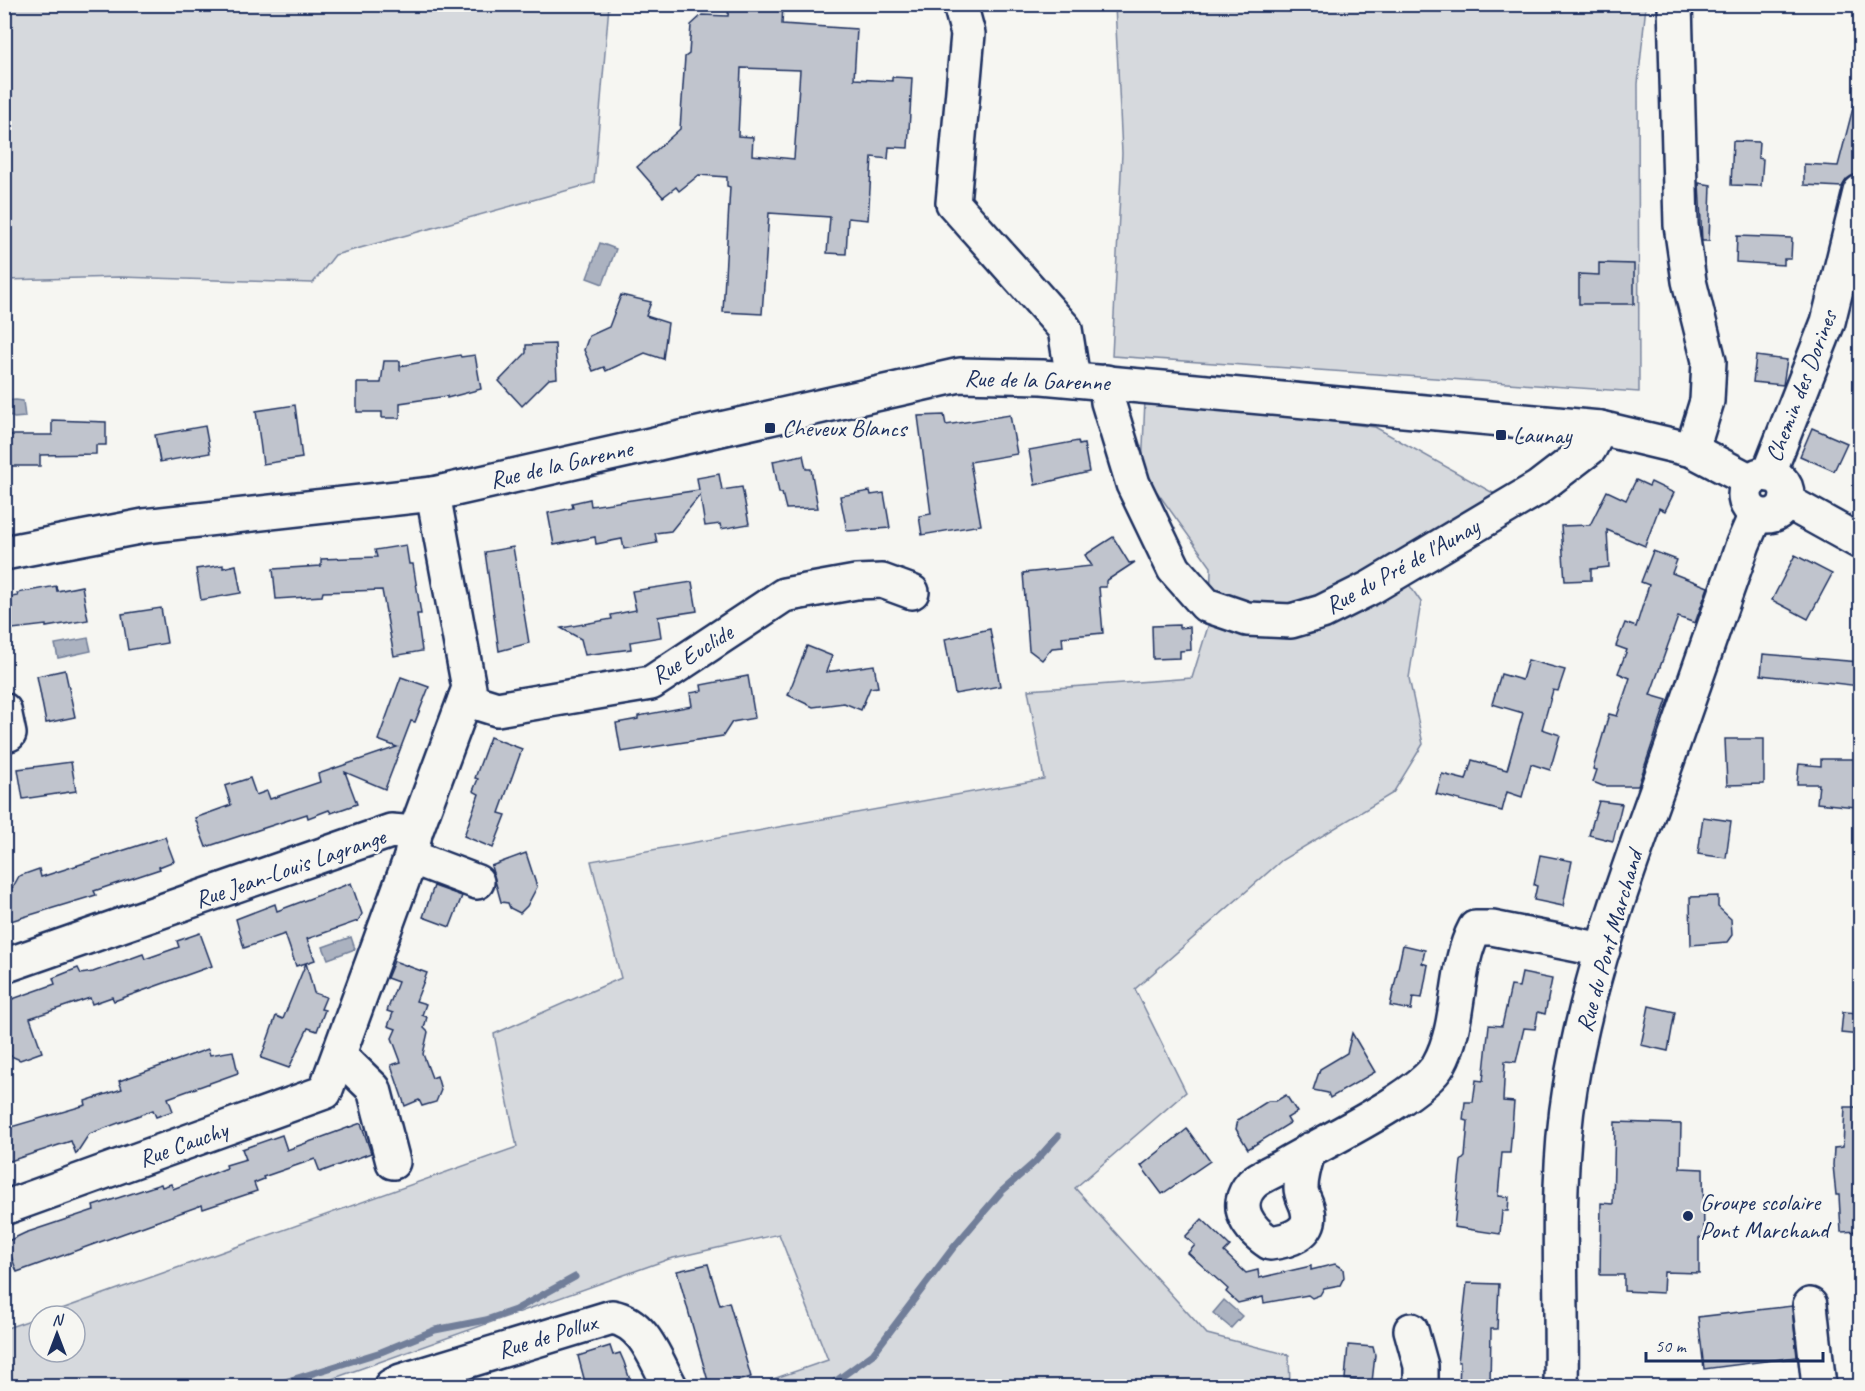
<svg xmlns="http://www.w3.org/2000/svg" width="1865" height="1391" font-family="Caveat,sans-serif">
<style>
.green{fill:#d6d9dd;stroke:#78849e;stroke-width:1.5}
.water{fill:#abb2c0;stroke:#717e99;stroke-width:1.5}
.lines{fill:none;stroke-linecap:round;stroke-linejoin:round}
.stream{stroke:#717e99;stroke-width:7}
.building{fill:#c0c4cd;stroke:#1b2f5e;stroke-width:1.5;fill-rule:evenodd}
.minor-casing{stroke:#1b2f5e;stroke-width:38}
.minor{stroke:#f6f6f2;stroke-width:33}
.poi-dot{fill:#1b2f5e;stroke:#f6f6f2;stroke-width:2}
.labels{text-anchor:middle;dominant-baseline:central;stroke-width:5;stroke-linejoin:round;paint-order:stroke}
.street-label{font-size:24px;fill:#1b2f5e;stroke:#f6f6f2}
.poi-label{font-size:24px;fill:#1b2f5e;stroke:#f6f6f2;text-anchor:start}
</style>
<rect width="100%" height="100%" fill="#f6f6f2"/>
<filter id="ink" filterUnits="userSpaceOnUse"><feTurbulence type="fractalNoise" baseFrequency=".0167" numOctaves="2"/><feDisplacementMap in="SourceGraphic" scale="12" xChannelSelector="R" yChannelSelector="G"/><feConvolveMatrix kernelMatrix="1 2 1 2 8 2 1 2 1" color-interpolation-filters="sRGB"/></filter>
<g filter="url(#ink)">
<!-- green -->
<g class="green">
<polygon points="4,5 609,5 594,183 335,255 313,283 120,277 5,280"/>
<polygon points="1115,5 1646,5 1638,84 1639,392 1112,356 1122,153"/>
<polygon points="1145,399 1375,427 1495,494 1394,563 1421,602 1409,678 1423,744 1393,793 1282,860 1135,989 1186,1092 1075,1188 1207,1334 1289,1355 1290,1386 753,1386 828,1360 779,1234 669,1259 312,1386 5,1386 4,1329 39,1317 39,1352 75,1352 75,1316 42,1316 517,1147 494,1034 621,978 591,861 1044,779 1028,690 1192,678 1210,620 1211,567 1142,471"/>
</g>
<!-- water -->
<g class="water">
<polygon points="600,243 616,249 603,284 587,278"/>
<polygon points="16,400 23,401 25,417 14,418 5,412 5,401"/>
<polygon points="88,638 91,651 58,658 55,644"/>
<polygon points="351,937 355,949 328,959 323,947"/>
<polygon points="1224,1300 1242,1316 1231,1328 1213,1313"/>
</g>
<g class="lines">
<!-- stream -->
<g class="stream">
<polyline points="272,1386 381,1352 435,1330 486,1320 515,1310 575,1277"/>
<polyline points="829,1386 873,1354 953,1248 1001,1192 1035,1162 1058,1136"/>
</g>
</g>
<!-- building -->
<g class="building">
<path d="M729,4h54l-1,20 75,5 -3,50 38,2v-4l20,1 -4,70 -19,-1 -1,12 -16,-2 -4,63 -20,-2 -2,36 -19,-1 3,-36 -61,-4 -7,101 -39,-2 7,-125 -3,-1v-9l-28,-2 -20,16 -3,-4 -13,10 -26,-30 43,-38 5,-72 4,-3 2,-29 11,-10 26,1zM741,68l59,2 -6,89 -42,-4 1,-18 -15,-1z"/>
<polygon points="1854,104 1860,105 1860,161 1857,174 1847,179 1842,187 1804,185 1804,164 1838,166"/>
<polygon points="1733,141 1759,142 1758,158 1763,159 1761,186 1731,185"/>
<polygon points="1699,183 1711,185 1709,241 1702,241"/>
<polygon points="1737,236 1792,238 1791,259 1784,259 1784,265 1736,262"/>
<polygon points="1599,263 1634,264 1634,304 1579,304 1579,274 1599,275"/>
<polygon points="621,295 651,302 646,316 668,323 663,359 645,353 606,371 604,367 593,371 584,350 589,336 609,327"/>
<polygon points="555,344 557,378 549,379 522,406 499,381 526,353 526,345"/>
<polygon points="460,355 461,357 475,355 481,389 447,398 447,396 400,403 400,418 382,418 382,412 357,412 357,383 381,383 384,361 400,361 400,371 400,366"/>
<polygon points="1756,356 1787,360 1783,385 1753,382"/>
<polygon points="295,405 302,458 263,464 256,411"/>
<polygon points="944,415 946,425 1010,415 1017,454 970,462 981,525 922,535 919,516 931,514 918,416"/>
<polygon points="52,420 106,422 106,445 96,445 96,454 40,455 40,466 4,466 4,435 52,435"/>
<polygon points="205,426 210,453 160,462 155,435"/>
<polygon points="1812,428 1847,443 1834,471 1800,456"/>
<polygon points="1078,441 1079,445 1084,444 1089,472 1035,485 1029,450"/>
<polygon points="803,455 806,469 811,469 818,508 786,509 782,493 779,493 773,461"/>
<polygon points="719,474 722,490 742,487 749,524 721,529 720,524 705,526 700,495 671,531 655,533 657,543 624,549 622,539 596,544 595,537 554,545 548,513 573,508 572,503 590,499 591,506 699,490 697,478"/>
<polygon points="1636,480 1649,486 1651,482 1674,493 1665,511 1659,508 1645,546 1607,530 1609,567 1591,569 1591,580 1565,581 1561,526 1590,525 1607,491 1626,500"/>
<polygon points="870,491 871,495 884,493 890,528 847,531 840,496"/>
<polygon points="1113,537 1129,563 1135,562 1106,581 1106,587 1099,587 1103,633 1062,637 1063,647 1052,648 1042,660 1029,650 1023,573 1092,566 1085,555"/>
<polygon points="406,545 409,564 413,564 421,614 417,614 422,651 394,656 382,590 323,592 322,596 276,599 273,569 321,566 321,559 377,557 375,550"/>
<polygon points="513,547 529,643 499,651 485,552"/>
<polygon points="1653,551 1677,560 1672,573 1708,587 1695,623 1678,617 1650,695 1667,700 1638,786 1603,786 1593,782 1597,770 1593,769 1609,714 1617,716 1630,678 1618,673 1627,650 1616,646 1625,623 1636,627 1649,585 1641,582"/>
<polygon points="1795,555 1832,574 1808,619 1772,600"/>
<polygon points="223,565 223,568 236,565 241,593 201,600 196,569"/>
<polygon points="692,582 697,611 658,617 661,637 630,642 631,649 585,655 581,639 561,628 612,619 611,615 636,610 632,591"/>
<polygon points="56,586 57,591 82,586 88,620 46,627 46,625 4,630 4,598 18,596 17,593"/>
<polygon points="161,608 167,643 128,650 122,614"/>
<polygon points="1179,625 1179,628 1190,627 1191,650 1180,651 1180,658 1153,659 1152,626"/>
<polygon points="990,629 1000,686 955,694 945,639"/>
<polygon points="807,646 832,656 826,672 874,665 878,687 870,688 861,710 844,703 813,707 788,695"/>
<polygon points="1763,654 1860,662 1860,686 1761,675"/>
<polygon points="1528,660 1565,670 1558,691 1553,690 1542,729 1560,735 1550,770 1531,764 1522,797 1507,792 1502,811 1436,794 1442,774 1466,780 1472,760 1507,770 1523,713 1492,704 1501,674 1522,680"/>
<polygon points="65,670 75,717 46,723 37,676"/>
<polygon points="748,676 755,718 732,722 723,736 621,752 616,723 638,719 638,716 692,706 690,693 702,691 701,685"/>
<polygon points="401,677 429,687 415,722 411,721 385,789 345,772 357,804 331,813 329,810 308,818 307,814 206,847 195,818 231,805 225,786 250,778 256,795 267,791 270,799 320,782 318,774 397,747 378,740"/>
<polygon points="490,737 522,749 499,813 506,815 493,848 464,836 479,794 473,791 478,779 475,778"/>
<polygon points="1725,739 1764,739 1764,784 1727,785"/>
<polygon points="1821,759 1860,759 1860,784 1858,784 1856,807 1817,803 1819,784 1797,784 1799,764 1821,766"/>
<polygon points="71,762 76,791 23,799 18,769"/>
<polygon points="1599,801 1622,804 1613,841 1589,835"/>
<polygon points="1703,817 1731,821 1726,858 1698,854"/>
<polygon points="165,837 174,861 159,867 160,869 94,891 96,895 4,923 4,890 13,887 19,876 39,869 41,877"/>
<polygon points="526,853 537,887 527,906 520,913 510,908 508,903 501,902 491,866"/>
<polygon points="1540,855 1572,861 1563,906 1534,900 1537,886 1534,885"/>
<polygon points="351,883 362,914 358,921 307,939 315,960 306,963 314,993 326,997 321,1009 325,1010 317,1031 308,1028 289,1068 261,1058 276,1016 283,1019 306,963 296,966 285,934 244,948 236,919 275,904 277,911"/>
<polygon points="434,886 462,896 450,927 423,917"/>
<polygon points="1718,896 1718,907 1731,919 1732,935 1727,942 1691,945 1690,897"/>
<polygon points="200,933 212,966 114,1001 112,997 92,1004 90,998 30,1018 42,1052 20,1060 4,1053 4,1002 55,984 53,978 78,968 81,974 93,972 143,954 145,959 179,947 177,941"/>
<polygon points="1403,945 1425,950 1422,963 1428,965 1422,998 1413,997 1411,1010 1390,1006"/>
<polygon points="394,961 427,973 416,1001 426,1004 422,1015 427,1017 424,1028 428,1032 423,1054 432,1078 437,1076 441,1090 436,1102 422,1106 419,1100 405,1106 391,1065 401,1062 392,1038 396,1029 388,1026 393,1013 387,1011 398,982 387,978"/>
<polygon points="1522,973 1552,979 1545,1014 1538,1012 1535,1029 1524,1028 1516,1062 1505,1061 1503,1101 1514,1102 1510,1153 1502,1153 1498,1196 1509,1197 1508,1211 1502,1211 1500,1234 1454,1227 1461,1161 1465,1157 1468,1121 1463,1120 1465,1102 1473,1102 1476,1080 1483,1081 1489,1025 1502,1026 1511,986 1519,987"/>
<polygon points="1649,1006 1675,1012 1668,1051 1641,1045"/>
<polygon points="1843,1012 1860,1013 1860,1035 1841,1033"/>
<polygon points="1352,1033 1375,1072 1330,1098 1328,1093 1313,1090 1320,1069 1347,1053"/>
<polygon points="208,1049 210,1055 233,1051 238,1073 168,1098 173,1111 156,1117 153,1110 89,1134 76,1154 71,1141 4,1163 4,1129 86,1105 85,1101 122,1089 119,1081"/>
<polygon points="1286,1095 1297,1112 1287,1118 1290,1123 1248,1149 1236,1129 1238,1120 1268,1101 1276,1101"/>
<polygon points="1845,1107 1860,1107 1860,1231 1841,1232 1839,1195 1836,1195 1833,1165 1834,1148 1843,1147"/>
<polygon points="1615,1122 1681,1124 1680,1168 1703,1169 1704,1238 1699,1238 1699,1273 1664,1272 1663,1293 1624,1291 1624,1275 1600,1275 1601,1203 1613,1204"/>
<polygon points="361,1123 371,1153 320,1172 315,1159 263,1177 264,1179 254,1183 257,1191 203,1209 202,1205 17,1272 6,1242 25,1233 94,1210 93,1206 161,1184 162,1187 171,1184 173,1189 227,1168 226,1165 246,1159 242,1149 282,1135 287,1150"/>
<polygon points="1187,1129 1210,1161 1162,1194 1141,1166"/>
<polygon points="1202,1219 1230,1246 1224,1252 1246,1273 1258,1270 1259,1278 1311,1266 1311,1270 1335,1264 1343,1269 1344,1277 1340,1285 1324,1288 1320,1295 1312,1298 1308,1295 1264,1303 1263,1297 1238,1303 1226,1292 1228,1289 1188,1253 1195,1245 1185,1237"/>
<polygon points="708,1264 720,1305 729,1302 751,1377 720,1386 713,1386 711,1380 708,1381 677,1271"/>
<polygon points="1467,1283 1499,1284 1497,1329 1491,1329 1490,1386 1459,1386 1460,1362 1458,1362"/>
<polygon points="1792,1306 1797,1357 1704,1369 1698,1317"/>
<polygon points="1348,1345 1373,1347 1375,1355 1372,1382 1345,1379"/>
<polygon points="610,1346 613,1355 620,1353 624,1362 632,1386 586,1386 578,1356"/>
</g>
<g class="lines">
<!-- minor casing -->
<g class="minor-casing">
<g id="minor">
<polyline points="960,4 968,34 953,203 1065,329 1073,379"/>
<polyline points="1675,4 1681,225 1689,281 1709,361 1707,401 1692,450"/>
<polyline points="1106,382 1108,402 1133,484 1174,569 1206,605 1247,619 1291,621 1322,612 1370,588 1538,488 1590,448 1600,428"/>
<circle cx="1766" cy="495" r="21"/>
<polyline points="1768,475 1828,322 1860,192"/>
<polyline points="1786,501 1860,542"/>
<polyline points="4,553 144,526 433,494 960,375 1042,377 1600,428 1692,450 1751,481"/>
<polyline points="465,699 497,709 651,683 784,595 856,582 882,581 912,592"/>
<polyline points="4,710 9,734 4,735"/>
<polyline points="411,857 477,882"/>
<polyline points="4,966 391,831 415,833 469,688 433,494"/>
<polyline points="340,1056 374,1089 393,1162"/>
<path d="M1309,1150c-4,13 -8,25 -8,38 0,8 6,15 7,23 5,23 -21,30 -38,32 -20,-13 -39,-36 -18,-59 7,-7 22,-13 31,-18 36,-22 138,-69 156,-102 23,-41 14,-95 36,-136h17l111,22"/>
<polyline points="4,1208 325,1092 411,857 415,833"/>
<polyline points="1810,1305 1819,1386"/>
<polyline points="1411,1330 1421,1366 1421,1386"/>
<path d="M391,1386l10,-5 211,-64c33,6 43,42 58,69"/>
<path d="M1561,1386c2,-99 -7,-200 9,-298 17,-105 53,-205 89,-304 28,-80 56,-160 84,-240l13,-30"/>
</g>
</g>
<!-- minor -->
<use href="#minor" class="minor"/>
</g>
</g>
<!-- markers -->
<g class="poi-dot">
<rect x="764" y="422" width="12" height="12" rx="3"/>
<rect x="1495" y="429" width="12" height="12" rx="3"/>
<circle cx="1688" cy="1216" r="6"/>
</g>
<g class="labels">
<!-- street labels -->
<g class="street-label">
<text transform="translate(1037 380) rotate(2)">Rue de la Garenne</text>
<text transform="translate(1801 386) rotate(-69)">Chemin des Dorines</text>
<text transform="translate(561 464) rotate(-13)">Rue de la Garenne</text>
<text transform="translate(1402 566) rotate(-29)">Rue du Pré de l'Aunay</text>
<text transform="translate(692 654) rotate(-32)">Rue Euclide</text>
<text transform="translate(290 868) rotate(-19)">Rue Jean-Louis Lagrange</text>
<text transform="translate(1609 941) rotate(-74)">Rue du Pont Marchand</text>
<text transform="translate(183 1144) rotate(-20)">Rue Cauchy</text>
<text transform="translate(547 1336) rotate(-17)">Rue de Pollux</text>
</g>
<!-- poi labels -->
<g class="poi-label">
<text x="782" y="428">Cheveux Blancs</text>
<text x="1513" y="435">Launay</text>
<text x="1700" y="1202">Groupe scolaire<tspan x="1700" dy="28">Pont Marchand</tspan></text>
</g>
</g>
<!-- margin -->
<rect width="1865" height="1391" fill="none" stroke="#f6f6f2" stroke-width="24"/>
<rect x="12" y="12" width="1841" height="1367" fill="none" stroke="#1b2f5e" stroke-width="2" filter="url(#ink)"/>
<!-- north arrow -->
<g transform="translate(57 1334)"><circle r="28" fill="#f6f6f2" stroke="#9ea6b7" stroke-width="1.5"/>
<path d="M0-4.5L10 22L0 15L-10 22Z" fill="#1b2f5e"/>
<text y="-9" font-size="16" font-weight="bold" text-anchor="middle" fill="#1b2f5e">N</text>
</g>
<!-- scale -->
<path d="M1646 1352v9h177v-9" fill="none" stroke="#1b2f5e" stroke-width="3"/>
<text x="1655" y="1352" font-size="18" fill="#1b2f5e" stroke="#f6f6f2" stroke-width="4.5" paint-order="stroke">50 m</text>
</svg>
